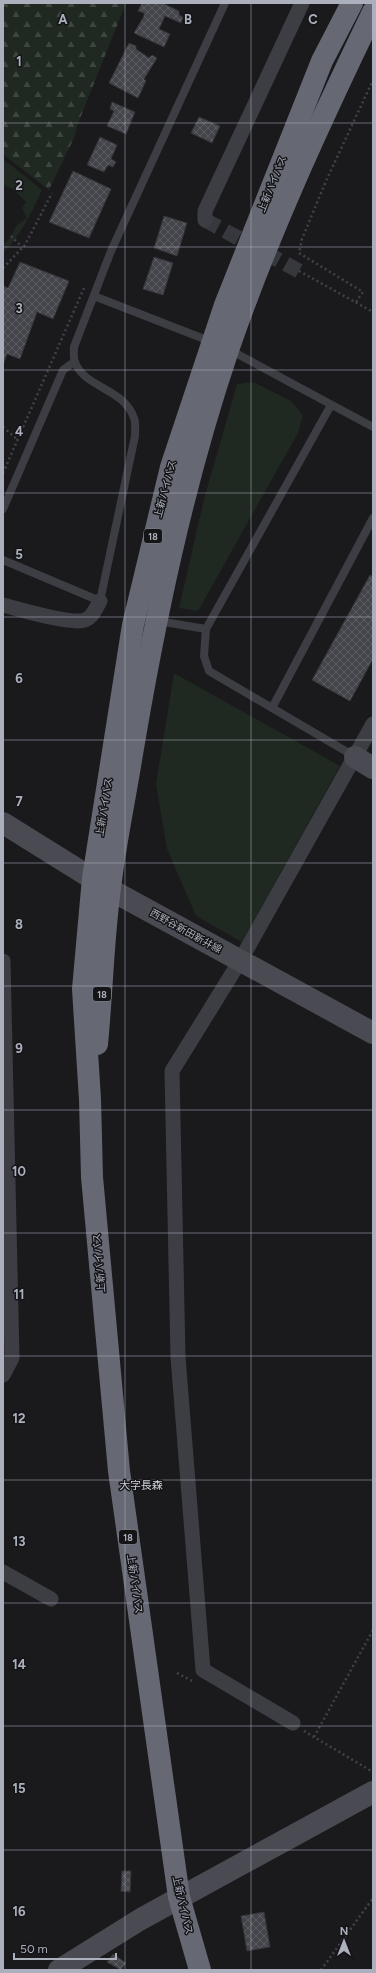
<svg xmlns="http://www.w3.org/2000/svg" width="376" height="1973" font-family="Figtree,'Noto Sans JP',sans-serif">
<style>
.forest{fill:url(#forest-firs)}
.park{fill:#1f2821}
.building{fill:url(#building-cross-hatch);stroke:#343439}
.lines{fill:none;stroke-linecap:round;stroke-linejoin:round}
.street-tunnel{stroke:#37383d;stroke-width:15;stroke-dasharray:15 8;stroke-linecap:butt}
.path{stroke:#414249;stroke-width:2.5;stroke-dasharray:2 3;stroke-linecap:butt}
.lane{stroke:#3d3d44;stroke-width:8}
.street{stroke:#3d3d44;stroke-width:15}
.secondary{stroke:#494a52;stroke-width:22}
.highway{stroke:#666973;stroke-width:22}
.grid{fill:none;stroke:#acb0bd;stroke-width:1;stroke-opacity:0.55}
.labels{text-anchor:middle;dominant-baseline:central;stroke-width:3;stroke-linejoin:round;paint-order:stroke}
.shield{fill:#151518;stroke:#7f828c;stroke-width:1}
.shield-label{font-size:9px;font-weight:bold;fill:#acb0bd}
.street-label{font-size:10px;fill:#acb0bd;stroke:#151518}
.neighbourhood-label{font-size:11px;fill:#cdd0d8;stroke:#151518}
.grid-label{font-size:13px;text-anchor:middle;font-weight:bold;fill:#acb0bd;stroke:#151518;stroke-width:3;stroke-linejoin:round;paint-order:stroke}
</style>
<defs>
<pattern id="forest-firs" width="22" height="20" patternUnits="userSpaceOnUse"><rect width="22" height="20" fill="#1f2821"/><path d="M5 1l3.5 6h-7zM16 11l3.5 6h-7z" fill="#3d453f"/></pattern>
<pattern id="building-cross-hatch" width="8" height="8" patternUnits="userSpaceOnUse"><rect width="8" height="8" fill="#44454a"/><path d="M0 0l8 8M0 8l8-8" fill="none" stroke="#5c5d62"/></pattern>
</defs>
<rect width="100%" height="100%" fill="#1a1a1d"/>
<!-- forest -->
<polygon class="forest" points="3,3 126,3 77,126 74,138 49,190 3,154"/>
<!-- park -->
<g class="park">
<path d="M3,159l39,31c-11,23 -20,44 -39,63v-8l8,-8 5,-11 11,-8 -5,-10 4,-6 -13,-13 -10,-4z"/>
<polygon points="253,382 291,401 303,415 298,433 198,611 179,608 204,499 237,384"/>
<polygon points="174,673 340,766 242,942 196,916 167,849 156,784"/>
</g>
<!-- building -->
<g class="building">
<polygon points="142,3 162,3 179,11 179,15 183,17 181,23 165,16 159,29 170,34 164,47 134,33 144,16 144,13 138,11"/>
<polygon points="129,43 136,46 136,49 149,58 152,55 157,58 144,79 146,81 138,98 109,83"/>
<polygon points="112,102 135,112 126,134 107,126 114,111 110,109"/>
<polygon points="199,117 220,126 212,143 191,133"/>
<polygon points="100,137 117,145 111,159 116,162 113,167 108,165 104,172 87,165"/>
<polygon points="73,171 111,189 89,238 49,222"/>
<polygon points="164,216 187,223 177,256 154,248"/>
<polygon points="154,257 173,263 163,295 143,289"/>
<polygon points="20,262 69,281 53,319 37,312 20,359 7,354 3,365 3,286 8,288"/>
<polygon points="370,575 373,577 373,659 350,701 312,680"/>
<polygon points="122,1871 131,1871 130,1892 121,1891"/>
<polygon points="264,1912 270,1947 247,1951 241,1916"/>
<polygon points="113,1954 126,1963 121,1970 107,1962"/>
</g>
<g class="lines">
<!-- street-tunnel -->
<polyline class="street-tunnel" points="205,220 299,271"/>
<!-- path -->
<g class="path">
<polyline points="11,236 20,245"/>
<polyline points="3,268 25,245 52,193"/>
<polyline points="299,271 373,312"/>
<polyline points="356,302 363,292 299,253 302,239 326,181 373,80"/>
<polyline points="3,427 18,440"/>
<polyline points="3,473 84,288"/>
<polyline points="177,1673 194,1682"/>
<polyline points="304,1731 373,1772"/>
<polyline points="314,1737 373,1630"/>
<polyline points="321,1970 373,1898"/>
</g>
<!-- lane -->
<g class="lane">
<polyline points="94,296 212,342"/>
<polyline points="228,349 373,427"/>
<polyline points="331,405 206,629 204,656 209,671 354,756"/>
<polyline points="3,509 63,370 74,362"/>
<path d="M3,560l97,41 35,-165c0,-6 1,-13 -1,-18 -10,-30 -50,-30 -59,-56 -2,-4 -1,-10 -1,-15l37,-96 114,-248"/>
<polyline points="158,621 206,629"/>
<polyline points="272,708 373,518"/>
</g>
<!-- street -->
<g class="street">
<polyline points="205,220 205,211 302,3"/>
<path d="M3,605c16,4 68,20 82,15 8,-3 11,-12 15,-19"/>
<polyline points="3,961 12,1358 3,1375"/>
<polyline points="3,1572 51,1599"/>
<polyline points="293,1723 203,1670 178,1357 172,1071 240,961 373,724"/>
</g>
<!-- secondary -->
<g class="secondary">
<polyline points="355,757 373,768"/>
<polyline points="3,823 109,889 373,1033"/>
<polyline points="59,1970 141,1919 373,1792"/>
</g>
<!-- highway -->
<g class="highway">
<path d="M97,1044c5,-51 6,-104 13,-156 5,-43 14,-85 21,-128 23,-138 52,-277 97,-410 40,-116 92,-228 145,-338"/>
<polyline points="200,1970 179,1897 119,1471 92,1177 90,1099 83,989 93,878 133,625 171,467 225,305 322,61 352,3"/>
</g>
</g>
<!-- grid -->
<path class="grid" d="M125,3v1967M251,3v1967M3,123h370M3,247h370M3,370h370M3,493h370M3,617h370M3,740h370M3,863h370M3,986h370M3,1110h370M3,1233h370M3,1356h370M3,1480h370M3,1603h370M3,1726h370M3,1850h370"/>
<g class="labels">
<!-- shield labels -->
<g class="shield">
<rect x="144" y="529" width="18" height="14" rx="3"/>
<rect x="93" y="987" width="18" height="14" rx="3"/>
<rect x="119" y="1530" width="18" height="14" rx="3"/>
</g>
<g class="shield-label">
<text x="153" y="536">18</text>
<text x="102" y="994">18</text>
<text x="128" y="1537">18</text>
</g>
<!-- street labels -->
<g class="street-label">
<text transform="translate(272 184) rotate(-68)">上新バイパス</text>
<text transform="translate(165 489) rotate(-75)">上新バイパス</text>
<text transform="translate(104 807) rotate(-81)">上新バイパス</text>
<text transform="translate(186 931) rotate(29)">西野谷新田新井線</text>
<text transform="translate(99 1263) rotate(-95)">上新バイパス</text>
<text transform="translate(135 1584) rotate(82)">上新バイパス</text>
<text transform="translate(183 1905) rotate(77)">上新バイパス</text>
</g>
<!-- neighbourhood labels -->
<g class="neighbourhood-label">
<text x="141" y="1485">大字長森</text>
</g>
</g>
<g class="grid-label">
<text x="63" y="24">A</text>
<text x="188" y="24">B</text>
<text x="313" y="24">C</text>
<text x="19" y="66">1</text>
<text x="19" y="190">2</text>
<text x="19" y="313">3</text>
<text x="19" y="436">4</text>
<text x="19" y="559">5</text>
<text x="19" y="683">6</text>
<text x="19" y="806">7</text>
<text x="19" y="929">8</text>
<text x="19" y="1053">9</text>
<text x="19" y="1176">10</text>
<text x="19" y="1299">11</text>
<text x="19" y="1423">12</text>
<text x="19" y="1546">13</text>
<text x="19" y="1669">14</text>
<text x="19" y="1793">15</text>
<text x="19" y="1916">16</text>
</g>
<!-- border -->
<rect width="376" height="1973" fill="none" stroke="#acb0bd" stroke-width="8"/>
<!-- north arrow -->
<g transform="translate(344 1941)" stroke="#151518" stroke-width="3" paint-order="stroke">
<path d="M0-3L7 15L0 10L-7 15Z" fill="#acb0bd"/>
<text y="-6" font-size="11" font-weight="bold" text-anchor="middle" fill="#acb0bd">N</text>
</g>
<!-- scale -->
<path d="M14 1953v6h102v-6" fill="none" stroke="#acb0bd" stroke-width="2"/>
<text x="20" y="1953" font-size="12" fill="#acb0bd" stroke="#151518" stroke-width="3" paint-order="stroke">50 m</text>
</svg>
